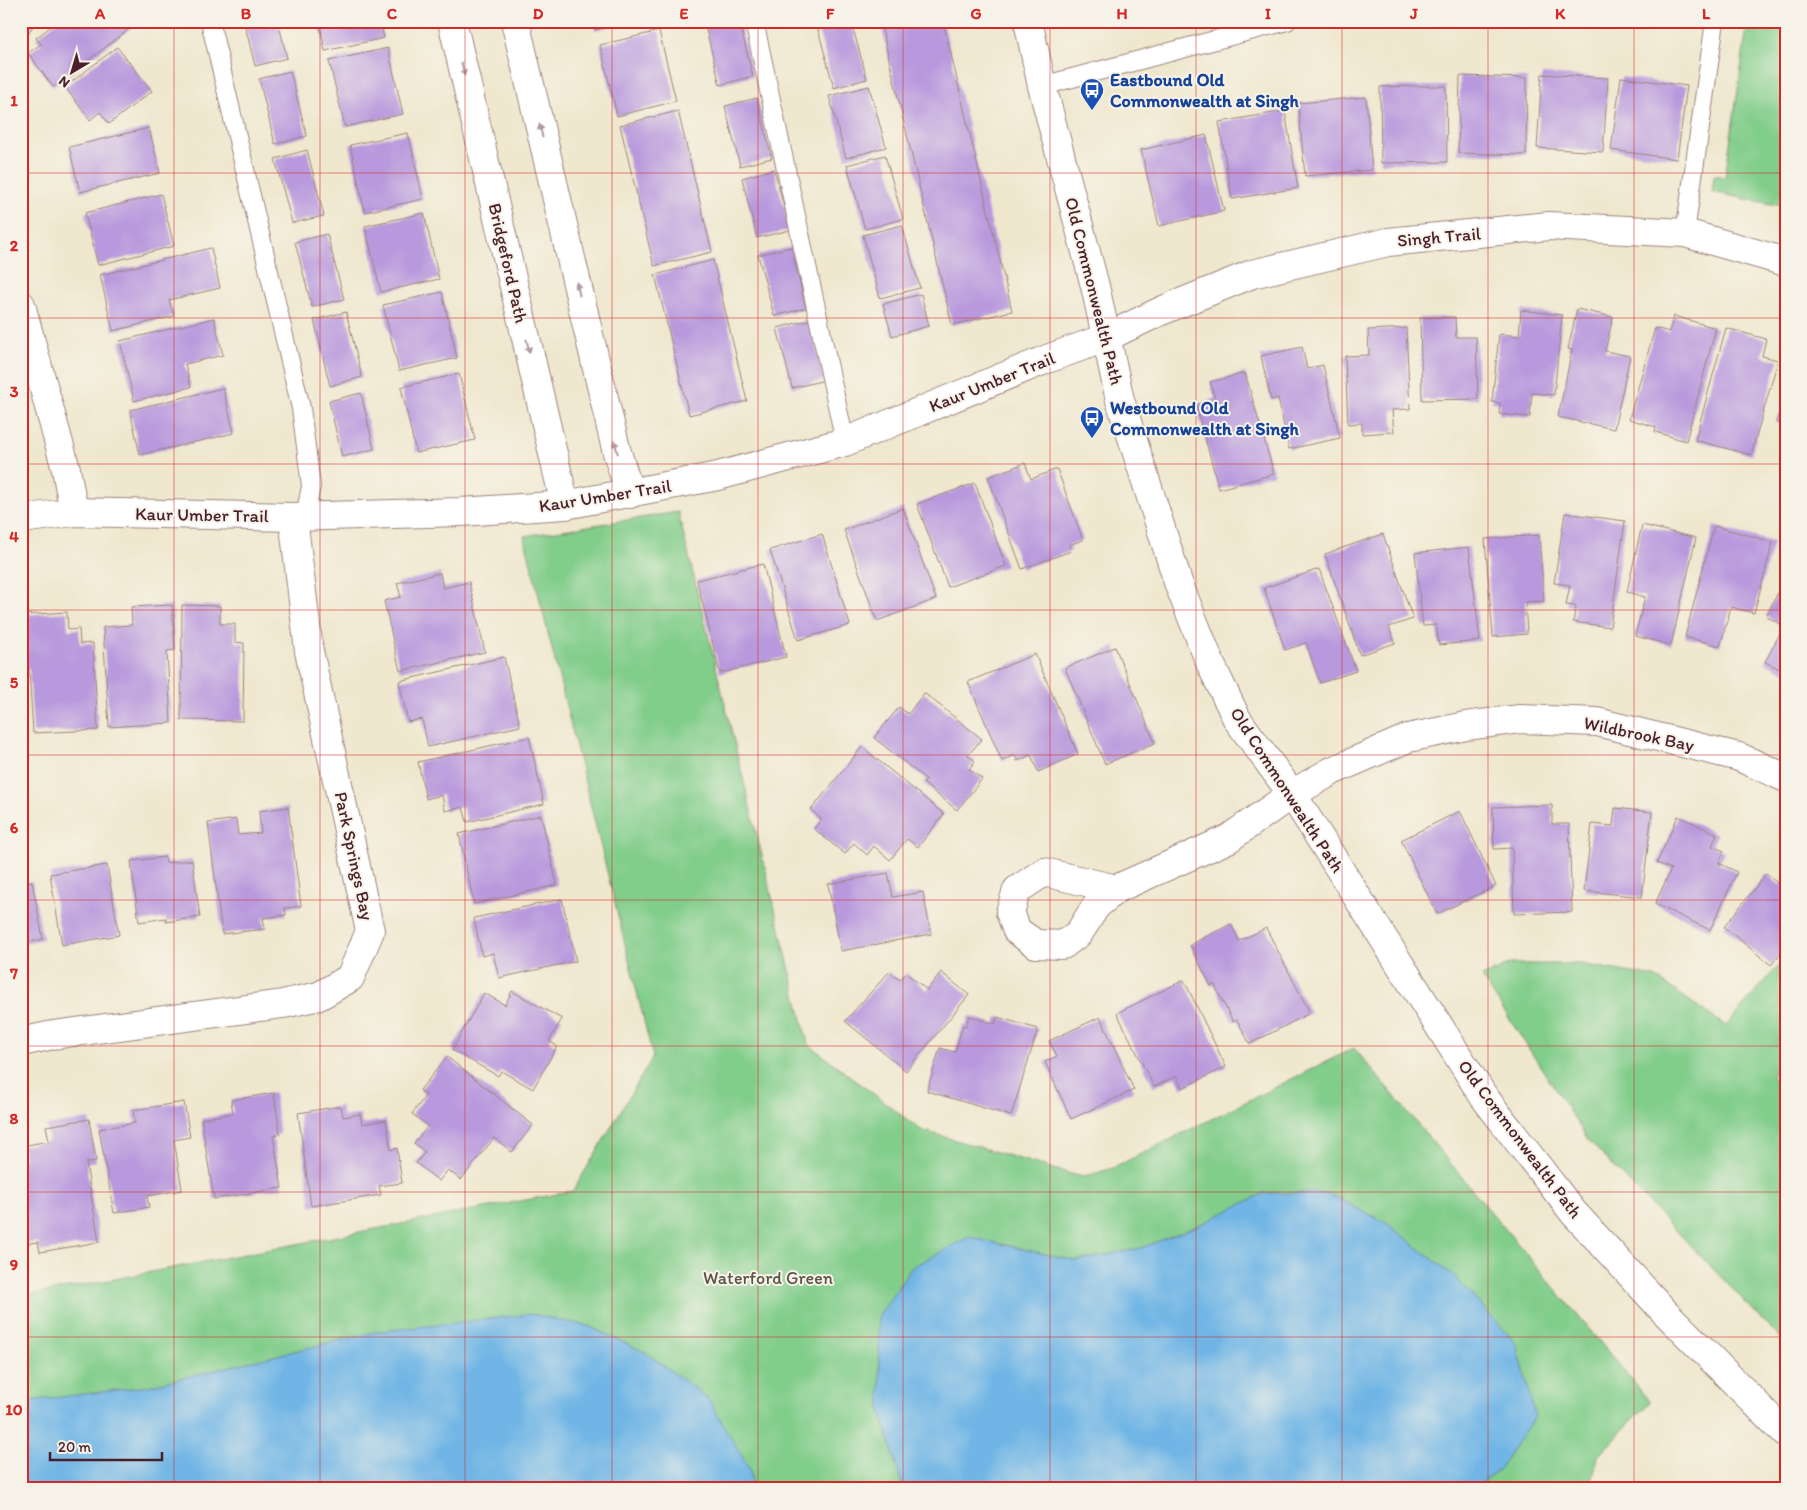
<svg xmlns="http://www.w3.org/2000/svg" width="1807" height="1510" font-family="Itim,sans-serif">
<style>
.green{fill:#81cd8a;stroke:#66765a}
.water{fill:#6fb5e5;stroke:#5c6a88}
.building{fill:#b899dd}
.lines{fill:none;stroke-linecap:round;stroke-linejoin:round}
.service-casing{stroke:#9c837c;stroke-width:20}
.minor-casing{stroke:#9c837c;stroke-width:30}
.tertiary-casing{stroke:#9c837c;stroke-width:30}
.service{stroke:#fff;stroke-width:18}
.minor{stroke:#fff;stroke-width:28}
.tertiary{stroke:#fff;stroke-width:28}
.oneway{fill:#ae9aa0}
.grid{fill:none;stroke:#d62828;stroke-width:1;stroke-opacity:0.55}
.labels{text-anchor:middle;dominant-baseline:central;stroke-width:4;stroke-linejoin:round;paint-order:stroke}
.transit-label{font-size:18px;font-weight:bold;fill:#164399;stroke:#f7f3e8;text-anchor:start}
.street-label{font-size:18px;fill:#4a1f2b;stroke:#f7f3e8}
.park-label{font-size:18px;fill:#5a5348;stroke:#f7f3e8}
.neatline{fill:none;stroke:#d62828;stroke-width:2}
.grid-label{font-size:16px;text-anchor:middle;font-weight:bold;fill:#d62828}
</style>
<rect width="100%" height="100%" fill="#f7f3e8"/>
<filter id="ink" filterUnits="userSpaceOnUse"><feTurbulence type="fractalNoise" baseFrequency=".02" numOctaves="2"/><feDisplacementMap in="SourceGraphic" scale="10" xChannelSelector="R" yChannelSelector="G"/><feConvolveMatrix kernelMatrix="1 2 1 2 8 2 1 2 1" color-interpolation-filters="sRGB"/></filter>
<filter id="wash" filterUnits="userSpaceOnUse"><feTurbulence type="fractalNoise" baseFrequency=".0096" numOctaves="4" result="noise"/><feDisplacementMap in="SourceGraphic" scale="20" xChannelSelector="R" yChannelSelector="G"/><feGaussianBlur stdDeviation="1.12" result="paint"/><feColorMatrix in="noise" values="0 0 0 0 0 0 0 0 0 0 0 0 0 0 0 0 0 1.4 0 .05"/><feComposite in="paint" operator="in"/></filter>
<g filter="url(#wash)">
<rect width="100%" height="100%" fill="#efe7ce"/>
<!-- green -->
<g class="green">
<polygon points="1748,21 1786,21 1786,207 1712,192 1714,175 1725,177"/>
<polygon points="678,512 808,1044 921,1130 1078,1176 1090,1175 1113,1168 1354,1048 1650,1402 1598,1456 1590,1489 21,1489 21,1297 573,1191 653,1057 524,536"/>
<polygon points="1786,957 1786,1049 1772,1075 1786,1109 1786,1323 1780,1338 1589,1141 1482,977 1510,964 1581,964 1655,977 1726,1026"/>
</g>
<!-- water -->
<g class="water">
<polygon points="1264,1193 1327,1193 1385,1222 1453,1275 1517,1344 1535,1416 1500,1468 1475,1489 903,1489 881,1412 878,1317 912,1267 969,1237 1077,1261 1141,1248 1197,1226"/>
<polygon points="531,1314 588,1326 645,1352 708,1398 750,1470 752,1489 21,1489 21,1402 148,1386 374,1332"/>
</g>
<g id="blocks">
<!-- building -->
<g class="building">
<polygon points="21,21 36,21 21,45"/>
<polygon points="58,21 140,21 53,87 28,53 41,44 36,38"/>
<polygon points="244,21 278,21 287,58 255,66"/>
<polygon points="319,21 380,21 384,38 325,51"/>
<polygon points="593,21 629,21 629,22 595,30"/>
<polygon points="719,21 739,21 753,76 720,85 705,25"/>
<polygon points="819,21 851,21 867,79 834,88 816,22"/>
<polygon points="880,21 943,21 1012,311 952,325"/>
<polygon points="659,31 676,101 617,116 600,45"/>
<polygon points="117,47 152,91 109,124 100,112 90,120 65,87"/>
<polygon points="388,48 403,114 345,127 329,61"/>
<polygon points="290,71 307,136 275,144 259,79"/>
<polygon points="1542,74 1608,78 1603,152 1537,148"/>
<polygon points="1460,76 1527,78 1526,155 1458,153"/>
<polygon points="1621,77 1687,86 1677,159 1611,150"/>
<polygon points="869,86 886,147 846,158 829,96"/>
<polygon points="1413,86 1446,86 1447,162 1381,163 1380,87"/>
<polygon points="1366,97 1372,170 1305,176 1298,103"/>
<polygon points="757,98 772,158 740,166 725,106"/>
<polygon points="678,111 712,252 654,266 620,125"/>
<polygon points="1285,111 1298,188 1232,199 1219,122"/>
<polygon points="149,128 160,173 80,192 69,147"/>
<polygon points="408,133 423,199 365,212 350,145"/>
<polygon points="1206,135 1224,211 1159,226 1141,150"/>
<polygon points="307,150 324,216 292,223 275,159"/>
<polygon points="885,155 903,219 865,229 847,165"/>
<polygon points="774,169 790,230 757,238 742,178"/>
<polygon points="161,194 174,246 98,265 85,213"/>
<polygon points="424,213 439,279 381,292 365,226"/>
<polygon points="902,225 920,288 880,298 863,235"/>
<polygon points="327,234 344,299 312,307 295,242"/>
<polygon points="791,247 806,308 774,316 758,255"/>
<polygon points="211,248 220,288 169,300 174,316 113,331 100,275"/>
<polygon points="713,260 747,401 689,415 655,275"/>
<polygon points="442,292 457,358 399,371 383,305"/>
<polygon points="921,294 929,326 892,336 883,304"/>
<polygon points="1577,309 1613,317 1605,351 1630,356 1614,429 1558,417 1572,350 1568,349"/>
<polygon points="1521,310 1562,315 1554,395 1532,393 1530,417 1499,414 1500,403 1492,402 1499,334 1519,336"/>
<polygon points="346,312 362,377 330,386 314,320"/>
<polygon points="1674,316 1716,328 1686,441 1655,432 1656,427 1629,419 1655,328 1669,332"/>
<polygon points="1455,317 1456,337 1476,337 1478,399 1422,400 1420,318"/>
<polygon points="214,318 223,355 185,364 191,387 134,401 120,341"/>
<polygon points="809,320 825,380 792,388 777,328"/>
<polygon points="1406,328 1410,409 1392,410 1394,432 1362,434 1362,423 1348,424 1345,356 1369,355 1368,330"/>
<polygon points="1726,328 1766,339 1762,356 1778,360 1751,455 1695,440"/>
<polygon points="1302,347 1307,369 1323,365 1340,438 1289,449 1278,398 1271,400 1261,356"/>
<polygon points="1245,373 1274,474 1219,489 1196,405 1215,399 1210,382"/>
<polygon points="459,374 475,440 416,453 401,387"/>
<polygon points="223,388 234,433 140,455 130,410"/>
<polygon points="361,393 374,449 342,457 329,401"/>
<polygon points="1786,396 1786,426 1776,422"/>
<polygon points="1025,463 1031,479 1057,469 1083,540 1069,545 1071,551 1022,569 988,477"/>
<polygon points="975,483 1006,566 948,587 917,504"/>
<polygon points="903,508 936,599 877,621 844,530"/>
<polygon points="1565,513 1625,521 1610,627 1573,622 1576,606 1566,605 1570,585 1554,583"/>
<polygon points="1642,525 1696,538 1671,645 1635,636 1645,597 1627,592"/>
<polygon points="1714,526 1773,542 1754,613 1731,607 1720,646 1685,637"/>
<polygon points="822,534 850,625 798,640 770,550"/>
<polygon points="1383,534 1413,619 1389,627 1395,643 1360,655 1325,554"/>
<polygon points="1539,535 1544,601 1525,602 1527,634 1493,637 1485,539"/>
<polygon points="1469,547 1480,641 1439,645 1436,625 1423,626 1415,553"/>
<polygon points="763,564 786,657 720,673 697,580"/>
<polygon points="1319,569 1356,671 1320,683 1306,643 1285,650 1264,588"/>
<polygon points="440,573 443,588 469,582 485,652 400,671 384,601 401,597 397,583"/>
<polygon points="1786,577 1786,672 1765,662 1784,626 1766,616"/>
<polygon points="172,605 175,650 167,651 171,723 109,727 103,627 132,625 131,607"/>
<polygon points="182,605 220,606 220,624 235,624 235,642 244,643 243,721 181,720"/>
<polygon points="67,612 68,630 79,629 80,644 93,643 98,730 33,733 29,669 25,669 22,615"/>
<polygon points="1115,647 1155,743 1105,764 1065,668"/>
<polygon points="1035,654 1078,754 1038,772 1031,755 1017,761 1015,755 1002,761 968,682"/>
<polygon points="504,657 520,726 428,747 422,719 408,722 399,681"/>
<polygon points="924,693 982,739 968,755 975,761 969,769 982,779 957,810 923,783 927,780 874,738 899,707 908,714"/>
<polygon points="529,737 544,804 467,822 463,807 445,811 442,795 426,799 418,762"/>
<polygon points="862,747 944,814 918,847 907,839 890,860 874,846 867,855 854,843 845,854 814,829 821,819 811,810"/>
<polygon points="1552,805 1552,824 1569,824 1572,912 1514,914 1512,848 1494,849 1493,807"/>
<polygon points="288,807 301,906 285,908 286,915 263,918 265,929 222,934 208,823 236,819 238,835 261,833 259,811"/>
<polygon points="1615,808 1652,812 1642,897 1584,891 1592,824 1613,826"/>
<polygon points="1460,811 1496,886 1437,914 1401,840"/>
<polygon points="541,815 557,885 474,904 459,834"/>
<polygon points="1678,816 1717,834 1712,846 1724,851 1719,863 1737,872 1710,930 1655,904 1671,869 1657,863"/>
<polygon points="165,857 166,863 192,860 200,917 166,922 166,918 139,922 131,861"/>
<polygon points="107,865 119,935 62,945 50,874"/>
<polygon points="888,873 893,897 923,892 931,934 841,951 828,884"/>
<polygon points="1766,874 1780,885 1786,878 1786,947 1771,965 1724,927"/>
<polygon points="32,881 43,939 21,944 21,883"/>
<polygon points="562,899 576,961 499,978 493,953 482,956 474,918"/>
<polygon points="1231,924 1239,941 1266,928 1310,1013 1250,1044 1237,1020 1233,1022 1214,984 1211,986 1190,945"/>
<polygon points="889,972 900,980 906,973 927,990 941,972 969,995 906,1071 845,1021"/>
<polygon points="1184,980 1226,1067 1182,1088 1176,1076 1154,1087 1117,1013"/>
<polygon points="512,991 562,1019 549,1041 557,1046 533,1089 501,1071 498,1076 452,1050 484,993 505,1005"/>
<polygon points="969,1016 995,1024 997,1017 1038,1029 1011,1116 927,1091 940,1048 955,1052 963,1025 966,1026"/>
<polygon points="1100,1017 1134,1090 1071,1119 1045,1062 1057,1056 1049,1041"/>
<polygon points="447,1057 533,1125 512,1152 494,1138 461,1180 448,1170 439,1181 416,1163 425,1152 414,1143 428,1126 412,1114 426,1095 420,1090"/>
<polygon points="274,1093 280,1134 273,1136 282,1188 214,1199 201,1119 233,1113 231,1100"/>
<polygon points="184,1102 190,1137 174,1140 182,1190 147,1196 149,1207 114,1213 99,1129 135,1123 133,1110"/>
<polygon points="341,1106 343,1117 360,1114 362,1124 386,1120 391,1150 397,1148 402,1183 379,1186 381,1195 311,1206 298,1113"/>
<polygon points="89,1119 96,1161 86,1163 99,1242 40,1252 38,1242 21,1244 21,1160 24,1159 22,1146 49,1141 46,1126"/>
</g>
</g>
</g>
<g filter="url(#ink)">
<use href="#blocks" fill-opacity="0" stroke="#9c837c" stroke-width="1"/>
<g class="lines">
<!-- service casing -->
<g class="service-casing">
<g id="service">
<polyline points="210,21 301,408 311,486 305,517"/>
<polyline points="754,21 845,442"/>
<polyline points="1042,86 1287,21"/>
<polyline points="1685,233 1715,21"/>
</g>
</g>
<!-- minor casing -->
<g class="minor-casing">
<g id="minor">
<polyline points="452,21 565,505"/>
<polyline points="515,21 616,449 630,494"/>
<polyline points="21,305 66,469 74,512"/>
<polyline points="21,519 74,512 293,517 461,512 565,505 718,476 845,442 1047,359 1105,338 1161,311 1252,274 1388,242 1549,226 1685,233 1786,262"/>
<polyline points="1116,889 1044,872 1017,890 1010,912 1017,931 1036,944 1063,945 1079,933 1096,906 1116,889 1228,839 1292,794 1332,771 1408,738 1466,726 1520,719 1597,722 1739,757 1786,778"/>
<polyline points="21,1042 53,1035 283,1004 319,996 350,978 370,931 309,651 293,517"/>
</g>
</g>
<!-- tertiary casing -->
<g class="tertiary-casing">
<polyline id="tertiary" points="1028,21 1042,86 1095,286 1120,400 1179,585 1211,665 1237,719 1292,794 1484,1097 1573,1212 1664,1311 1786,1434"/>
</g>
<!-- service -->
<use href="#service" class="service"/>
<!-- minor -->
<use href="#minor" class="minor"/>
<!-- tertiary -->
<use href="#tertiary" class="tertiary"/>
</g>
<!-- one-way arrows -->
<defs><path id="oneway-solid" d="M-6-.8H1V-3.2L6.5 0L1 3.2V.8H-6Z" transform="scale(1.25)"/></defs>
<g class="oneway">
<use href="#oneway-solid" transform="translate(463 69) rotate(77)"/>
<use href="#oneway-solid" transform="translate(541 131) rotate(-103)"/>
<use href="#oneway-solid" transform="translate(578 289) rotate(-103)"/>
<use href="#oneway-solid" transform="translate(528 346) rotate(77)"/>
<use href="#oneway-solid" transform="translate(616 447) rotate(-105)"/>
</g>
</g>
<!-- grid -->
<path class="grid" d="M174,21v1468M320,21v1468M465,21v1468M612,21v1468M758,21v1468M903,21v1468M1050,21v1468M1196,21v1468M1342,21v1468M1488,21v1468M1634,21v1468M21,173h1765M21,318h1765M21,464h1765M21,610h1765M21,755h1765M21,900h1765M21,1046h1765M21,1192h1765M21,1337h1765"/>
<!-- icons -->
<defs>
<g id="bus-pin" transform="scale(1.25)"><path d="M0 17L-7.5 6A9.5 9.5 0 1 1 7.5 6Z" fill="#1a4fb4" stroke="#f7f3e8"/><path d="M-5-6H5V4H4V6H2V4H-2V6H-4V4H-5ZM-3.5-4V0h7V-4ZM-3.5 1.2v1.5H-2V1.2ZM2 1.2v1.5H3.5V1.2Z" fill="#fff"/></g>
</defs>
<g fill-rule="evenodd">
<use href="#bus-pin" x="1092" y="90"/>
<use href="#bus-pin" x="1092" y="418"/>
</g>
<g class="labels">
<!-- transit labels -->
<g class="transit-label">
<text x="1110" y="80">Eastbound Old<tspan x="1110" dy="21">Commonwealth at Singh</tspan></text>
<text x="1110" y="408">Westbound Old<tspan x="1110" dy="21">Commonwealth at Singh</tspan></text>
</g>
<!-- street labels -->
<g class="street-label">
<text transform="translate(1439 237) rotate(-5)">Singh Trail</text>
<text transform="translate(508 263) rotate(77)">Bridgeford Path</text>
<text transform="translate(1094 291) rotate(76)">Old Commonwealth Path</text>
<text transform="translate(992 382) rotate(-22)">Kaur Umber Trail</text>
<text transform="translate(605 496) rotate(-9)">Kaur Umber Trail</text>
<text transform="translate(202 515) rotate(1)">Kaur Umber Trail</text>
<text transform="translate(1639 734) rotate(12)">Wildbrook Bay</text>
<text transform="translate(1287 790) rotate(57)">Old Commonwealth Path</text>
<text transform="translate(354 856) rotate(78)">Park Springs Bay</text>
<text transform="translate(1520 1139) rotate(53)">Old Commonwealth Path</text>
</g>
<!-- park labels -->
<g class="park-label">
<text x="768" y="1278">Waterford Green</text>
</g>
</g>
<!-- margin -->
<rect width="1807" height="1510" fill="none" stroke="#f7f3e8" stroke-width="55"/>
<!-- north arrow -->
<g transform="translate(72 72) rotate(218)" stroke="#f7f3e8" stroke-width="4" paint-order="stroke">
<path d="M0-4L9 19L0 12L-9 19Z" fill="#4a1f2b"/>
<text y="-8" font-size="14" font-weight="bold" text-anchor="middle" fill="#4a1f2b">N</text>
</g>
<!-- scale -->
<path d="M50 1452v8h112v-8" fill="none" stroke="#4a1f2b" stroke-width="2.5"/>
<text x="58" y="1452" font-size="15" fill="#4a1f2b" stroke="#f7f3e8" stroke-width="4" paint-order="stroke">20 m</text>
<rect x="28" y="28" width="1752" height="1454" class="neatline"/>
<g class="grid-label">
<text x="100" y="19">A</text>
<text x="246" y="19">B</text>
<text x="392" y="19">C</text>
<text x="538" y="19">D</text>
<text x="684" y="19">E</text>
<text x="830" y="19">F</text>
<text x="976" y="19">G</text>
<text x="1122" y="19">H</text>
<text x="1268" y="19">I</text>
<text x="1414" y="19">J</text>
<text x="1560" y="19">K</text>
<text x="1706" y="19">L</text>
<text x="14" y="106">1</text>
<text x="14" y="251">2</text>
<text x="14" y="397">3</text>
<text x="14" y="542">4</text>
<text x="14" y="688">5</text>
<text x="14" y="833">6</text>
<text x="14" y="979">7</text>
<text x="14" y="1124">8</text>
<text x="14" y="1270">9</text>
<text x="14" y="1415">10</text>
</g>
</svg>
